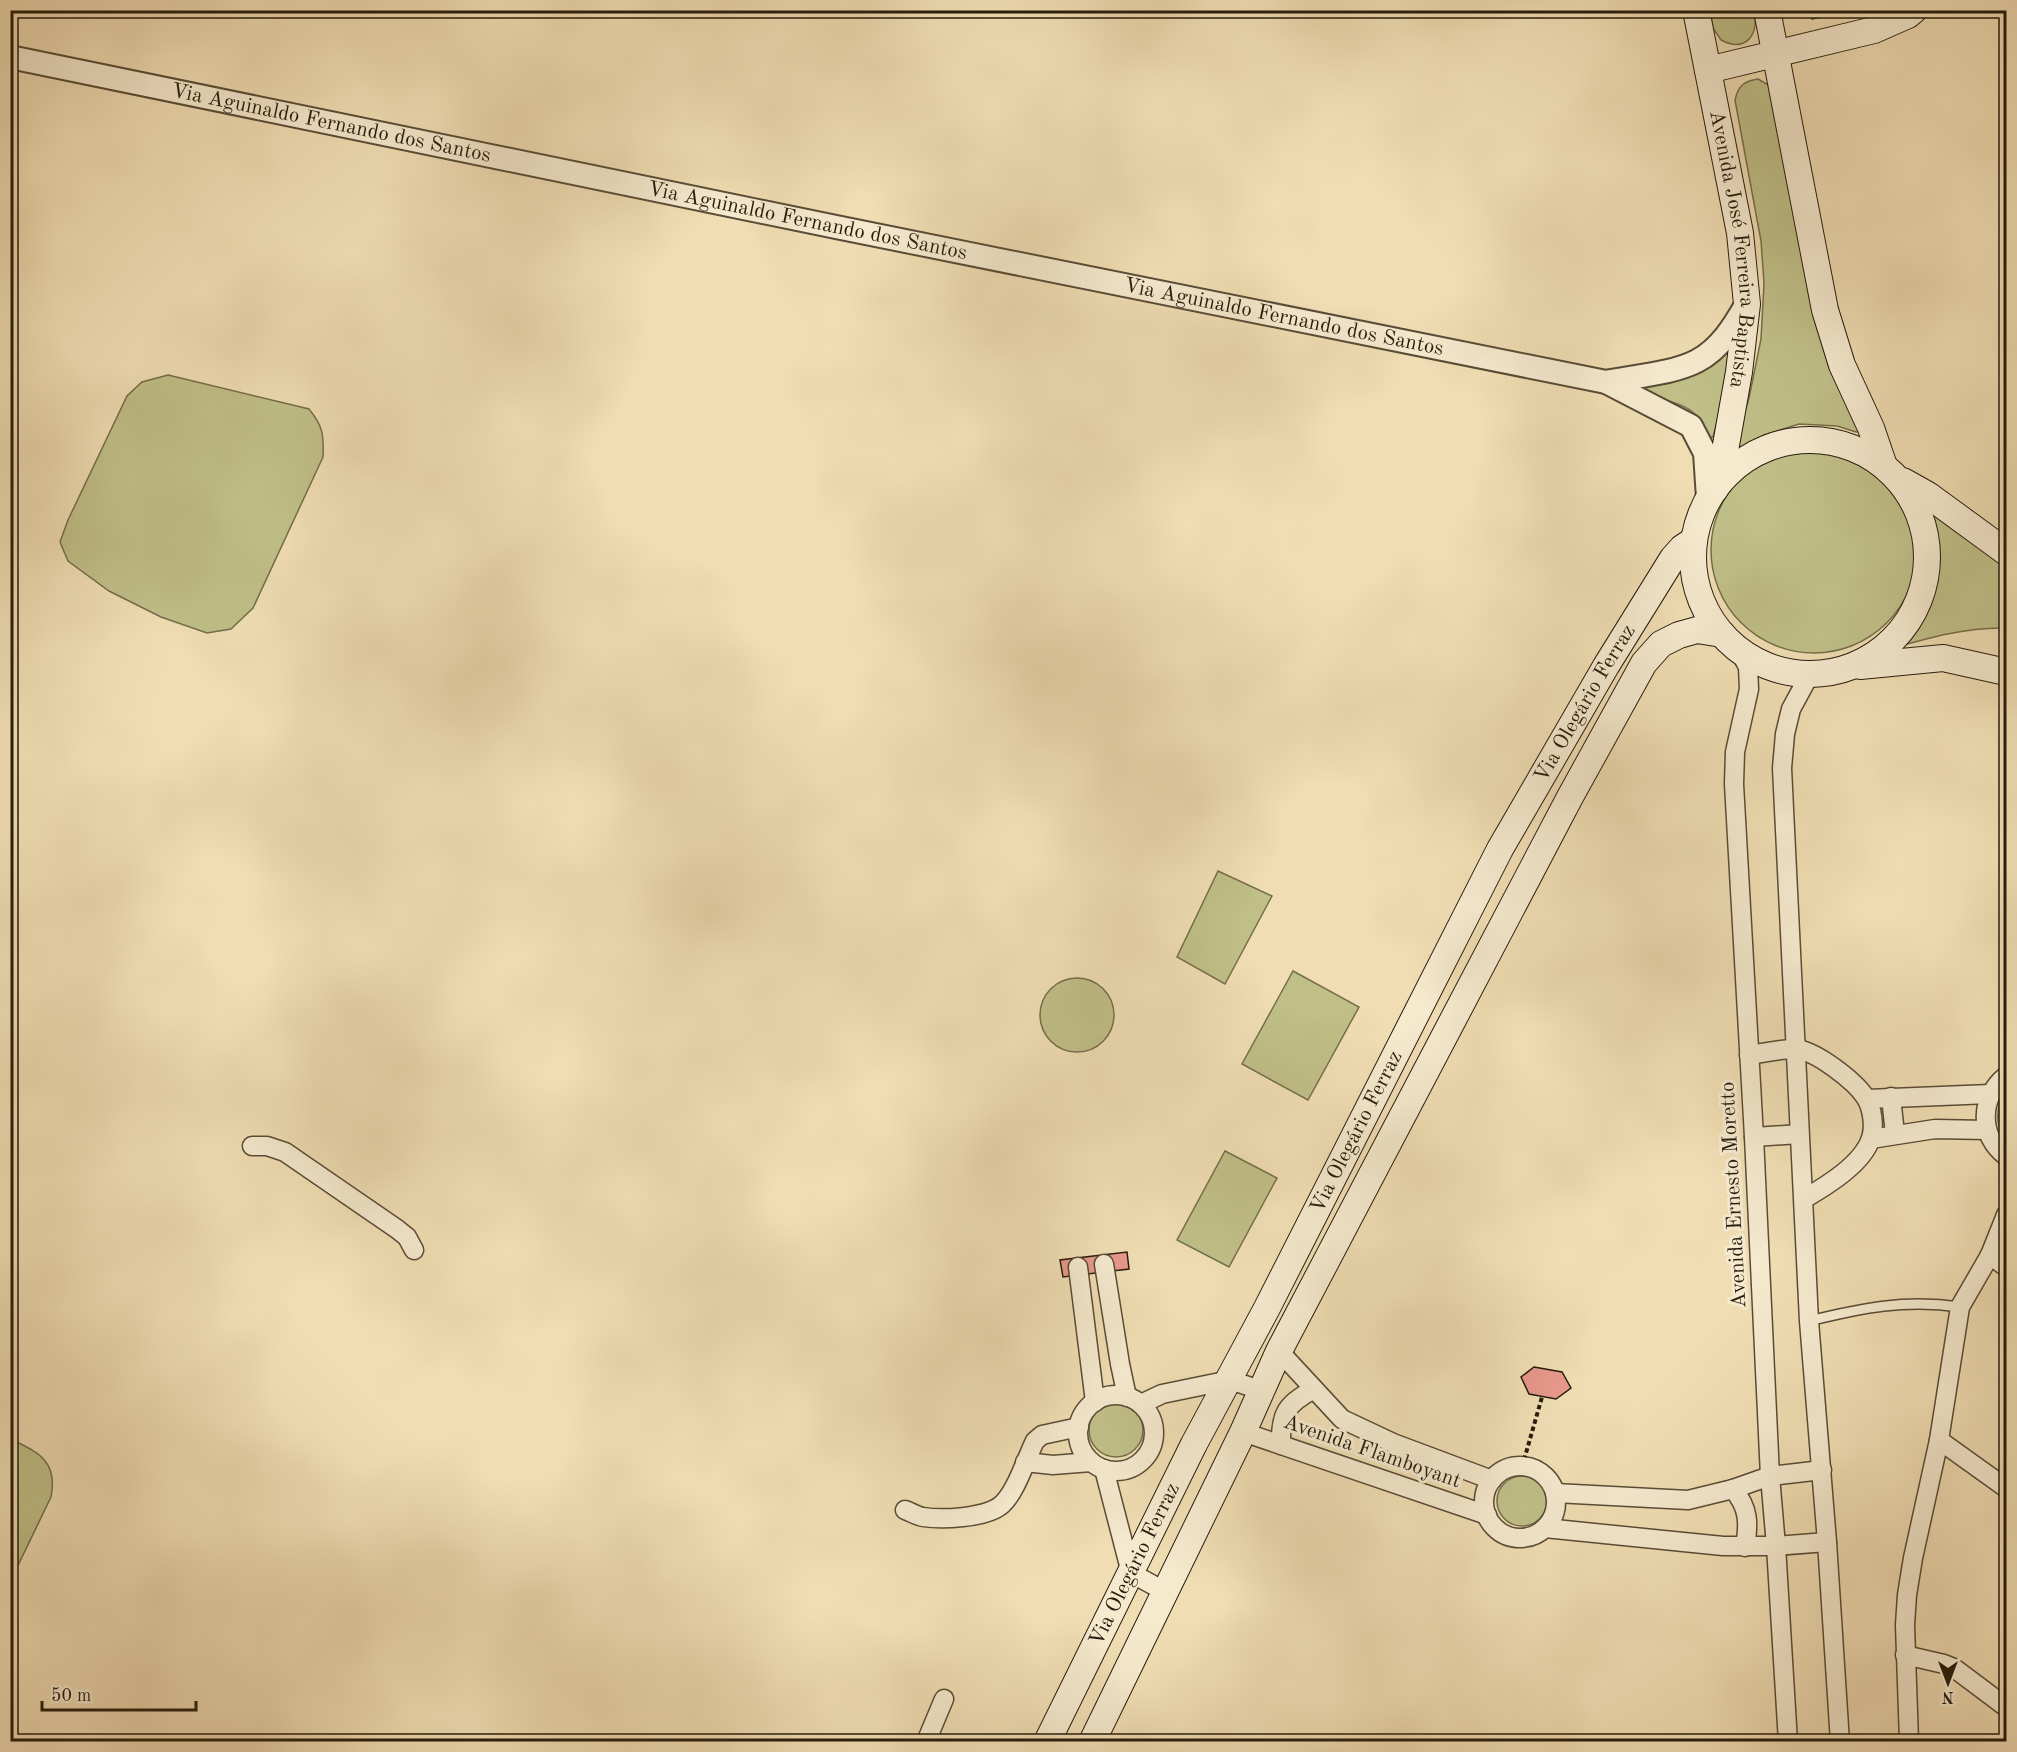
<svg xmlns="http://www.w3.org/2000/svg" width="2017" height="1752" font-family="'Old Standard TT',serif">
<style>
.green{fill:#c0bf88;stroke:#746e4a;stroke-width:1.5}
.building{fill:#e7988b;stroke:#271c0d;stroke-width:1.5}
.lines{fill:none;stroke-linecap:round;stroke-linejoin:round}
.service-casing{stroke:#594c36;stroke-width:12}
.minor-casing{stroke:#594c36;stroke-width:21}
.tertiary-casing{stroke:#594c36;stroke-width:26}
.secondary-casing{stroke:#271c0d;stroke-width:28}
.path{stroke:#271c0d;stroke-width:4;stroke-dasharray:4.5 3;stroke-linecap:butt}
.service{stroke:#f5e9ce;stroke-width:9}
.minor{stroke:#f5e9ce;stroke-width:18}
.tertiary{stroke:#f5e9ce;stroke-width:22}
.secondary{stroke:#f5e9ce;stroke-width:26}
.labels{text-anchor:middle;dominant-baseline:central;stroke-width:6;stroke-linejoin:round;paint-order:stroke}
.street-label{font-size:21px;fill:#271c0d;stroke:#f5e9ce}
</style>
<rect width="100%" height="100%" fill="#f0ddb3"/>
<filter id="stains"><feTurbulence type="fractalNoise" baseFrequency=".00333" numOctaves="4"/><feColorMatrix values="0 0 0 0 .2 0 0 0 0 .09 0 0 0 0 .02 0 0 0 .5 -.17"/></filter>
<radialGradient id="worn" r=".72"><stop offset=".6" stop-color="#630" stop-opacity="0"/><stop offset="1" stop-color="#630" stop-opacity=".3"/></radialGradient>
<!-- green -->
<g class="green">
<path d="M1710,11h44c5,24 -8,42 -33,29l-8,-12z"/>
<path d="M1758,79l12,7 92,346h-6l-19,-6 -38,-2 -35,11 -16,10 -9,2 -3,-5 13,-44 12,-59 3,-56 -3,-42 -26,-141c3,-14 9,-19 23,-21z"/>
<path d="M1732,342l-9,57 -10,38h-4c-11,-32 -31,-33 -60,-42l-3,-2v-5c7,-5 15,-3 23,-5 30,-7 44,-18 63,-41z"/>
<path d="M168,375l141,34c14,17 15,26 14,48l-70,151 -22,21 -24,4 -46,-16 -52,-26 -41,-30 -8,-19 8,-22 59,-124 15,-14z"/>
<circle cx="1814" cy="550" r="103"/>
<path d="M1926,501l80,63v64c-40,-1 -78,10 -116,21l28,-30 16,-38 3,-41z"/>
<polygon points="1218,871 1272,896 1225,984 1177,957"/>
<polygon points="1293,971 1359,1007 1308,1100 1242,1064"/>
<circle cx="1077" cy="1015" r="37"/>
<path d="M2006,1092v48c-11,-15 -11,-32 0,-48z"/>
<polygon points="1225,1151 1277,1178 1229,1267 1177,1240"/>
<circle cx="1116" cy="1430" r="27"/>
<path d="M11,1439c28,14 47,22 40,58l-40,83z"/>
<circle cx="1522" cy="1501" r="25"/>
</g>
<!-- building -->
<g class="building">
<polygon points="1810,10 1859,10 1812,19"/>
<polygon points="1127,1252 1129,1269 1063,1277 1060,1260"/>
<polygon points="1534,1367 1562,1372 1571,1388 1556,1399 1529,1394 1521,1377"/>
</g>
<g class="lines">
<!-- service casing -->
<g class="service-casing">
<path id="service" d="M1809,1321c53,-13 96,-22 151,-14"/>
</g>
<!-- minor casing -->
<g class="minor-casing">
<g id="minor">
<polyline points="1739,650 1748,667 1749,689 1735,752 1734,784 1754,1137 1770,1476 1776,1546 1788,1742"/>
<polyline points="1810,674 1791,709 1785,734 1782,768 1809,1321 1827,1542 1840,1742"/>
<path d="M1749,1055c15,-2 31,-6 46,-6 20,1 60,32 71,49 6,10 9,28 5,40 -8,26 -45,48 -67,61"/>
<path d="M2006,1076c-26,21 -28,59 0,80"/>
<polyline points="1891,1097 1895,1134"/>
<polyline points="1867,1099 1990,1094"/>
<polyline points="1754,1137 1799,1134"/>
<polyline points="1871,1139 1935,1129 1987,1130"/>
<polyline points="252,1146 267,1146 285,1152 397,1229 407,1237 414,1250"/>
<polyline points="1990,1255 2006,1267"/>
<polyline points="1104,1264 1120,1364 1127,1397"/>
<polyline points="1078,1267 1095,1402"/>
<polyline points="1279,1351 1342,1419 1393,1443 1492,1480"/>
<circle cx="1116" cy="1433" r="38"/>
<polyline points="1141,1404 1162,1394 1230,1380 1260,1390"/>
<polyline points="1243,1432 1487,1515"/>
<polyline points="1939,1440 2006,1488"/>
<path d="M1281,1445c-1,-31 5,-41 33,-56"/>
<polyline points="1025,1462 1053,1465 1091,1462"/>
<circle cx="1520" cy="1502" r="36"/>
<polyline points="1104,1469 1131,1573 1164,1591"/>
<path d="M1733,1489c16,19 16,34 12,58"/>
<polyline points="1555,1493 1688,1500 1733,1489 1770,1476 1822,1470"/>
<path d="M905,1510c6,2 12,6 18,7 19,3 61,1 77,-11 15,-11 26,-47 35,-65l7,-6 37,-8"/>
<polyline points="1545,1528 1723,1546 1776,1546 1827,1542"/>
<polyline points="1905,1655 1944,1664 1954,1668 2006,1707"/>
<polyline points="926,1742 944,1699"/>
<polyline points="1909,1742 1905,1625 1907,1595 1913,1558 1939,1440 1960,1307 1990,1255 2006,1215"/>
</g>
</g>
<!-- tertiary casing -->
<g class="tertiary-casing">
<g id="tertiary">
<path id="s1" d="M10,57l826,170 770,155 85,44 14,27 3,45"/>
<path d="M1606,382c28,-6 66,-8 91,-21 23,-12 37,-35 49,-56"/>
</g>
</g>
<!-- secondary casing -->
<g class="secondary-casing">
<g id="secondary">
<path id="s2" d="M1696,10l44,223 7,71 -8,68 -13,73 -11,44"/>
<polyline points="1767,10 1825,310 1842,365 1871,428 1884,466"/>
<polyline points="1708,70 1874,30 1908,15 1914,10"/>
<circle cx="1810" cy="557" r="117"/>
<polyline points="1903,481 1928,495 2006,552"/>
<polyline points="1860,666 1943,658 2006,672"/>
<path id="s3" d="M1047,1742l147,-298 73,-136 233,-459 106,-183 67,-108 9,-10 12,-8"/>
<polyline points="1092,1742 1243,1432 1279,1351 1570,797 1644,663 1661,644 1679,635 1697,630 1722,634"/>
</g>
</g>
<!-- path -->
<polyline class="path" points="1522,1467 1542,1397"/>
<!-- service -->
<use href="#service" class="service"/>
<!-- minor -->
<use href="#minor" class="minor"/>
<!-- tertiary -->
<use href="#tertiary" class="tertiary"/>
<!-- secondary -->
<use href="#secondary" class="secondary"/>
</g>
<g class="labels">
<!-- street labels -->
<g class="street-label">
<text stroke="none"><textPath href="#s1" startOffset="328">Via Aguinaldo Fernando dos Santos</textPath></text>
<text stroke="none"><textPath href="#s1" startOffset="814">Via Aguinaldo Fernando dos Santos</textPath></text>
<text stroke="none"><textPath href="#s2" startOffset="243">Avenida José Ferreira Baptista</textPath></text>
<text stroke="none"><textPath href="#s1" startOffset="1300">Via Aguinaldo Fernando dos Santos</textPath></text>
<text stroke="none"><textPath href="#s3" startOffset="1170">Via Olegário Ferraz</textPath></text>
<text stroke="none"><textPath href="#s3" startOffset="684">Via Olegário Ferraz</textPath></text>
<text transform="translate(1734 1195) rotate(-93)">Avenida Ernesto Moretto</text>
<text transform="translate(1372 1452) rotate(19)">Avenida Flamboyant</text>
<text stroke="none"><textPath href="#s3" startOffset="198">Via Olegário Ferraz</textPath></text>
</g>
</g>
<!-- margin -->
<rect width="2017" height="1752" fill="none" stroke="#f0ddb3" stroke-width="36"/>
<rect x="12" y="12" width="1993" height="1728" fill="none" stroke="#271c0d" stroke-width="3"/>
<rect x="18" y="18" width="1981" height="1716" fill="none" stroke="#271c0d" stroke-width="1.5"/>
<!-- north arrow -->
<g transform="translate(1948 1683) rotate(180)" stroke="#f5e9ce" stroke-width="4.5" paint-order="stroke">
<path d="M0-4.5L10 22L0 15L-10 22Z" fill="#271c0d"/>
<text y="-9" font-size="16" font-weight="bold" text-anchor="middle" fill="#271c0d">N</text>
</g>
<!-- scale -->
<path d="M42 1701v9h154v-9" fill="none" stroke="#271c0d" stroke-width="3"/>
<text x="51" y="1701" font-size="18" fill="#271c0d" stroke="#f5e9ce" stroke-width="4.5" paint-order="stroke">50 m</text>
<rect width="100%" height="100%" filter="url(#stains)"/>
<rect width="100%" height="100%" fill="url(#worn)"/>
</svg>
